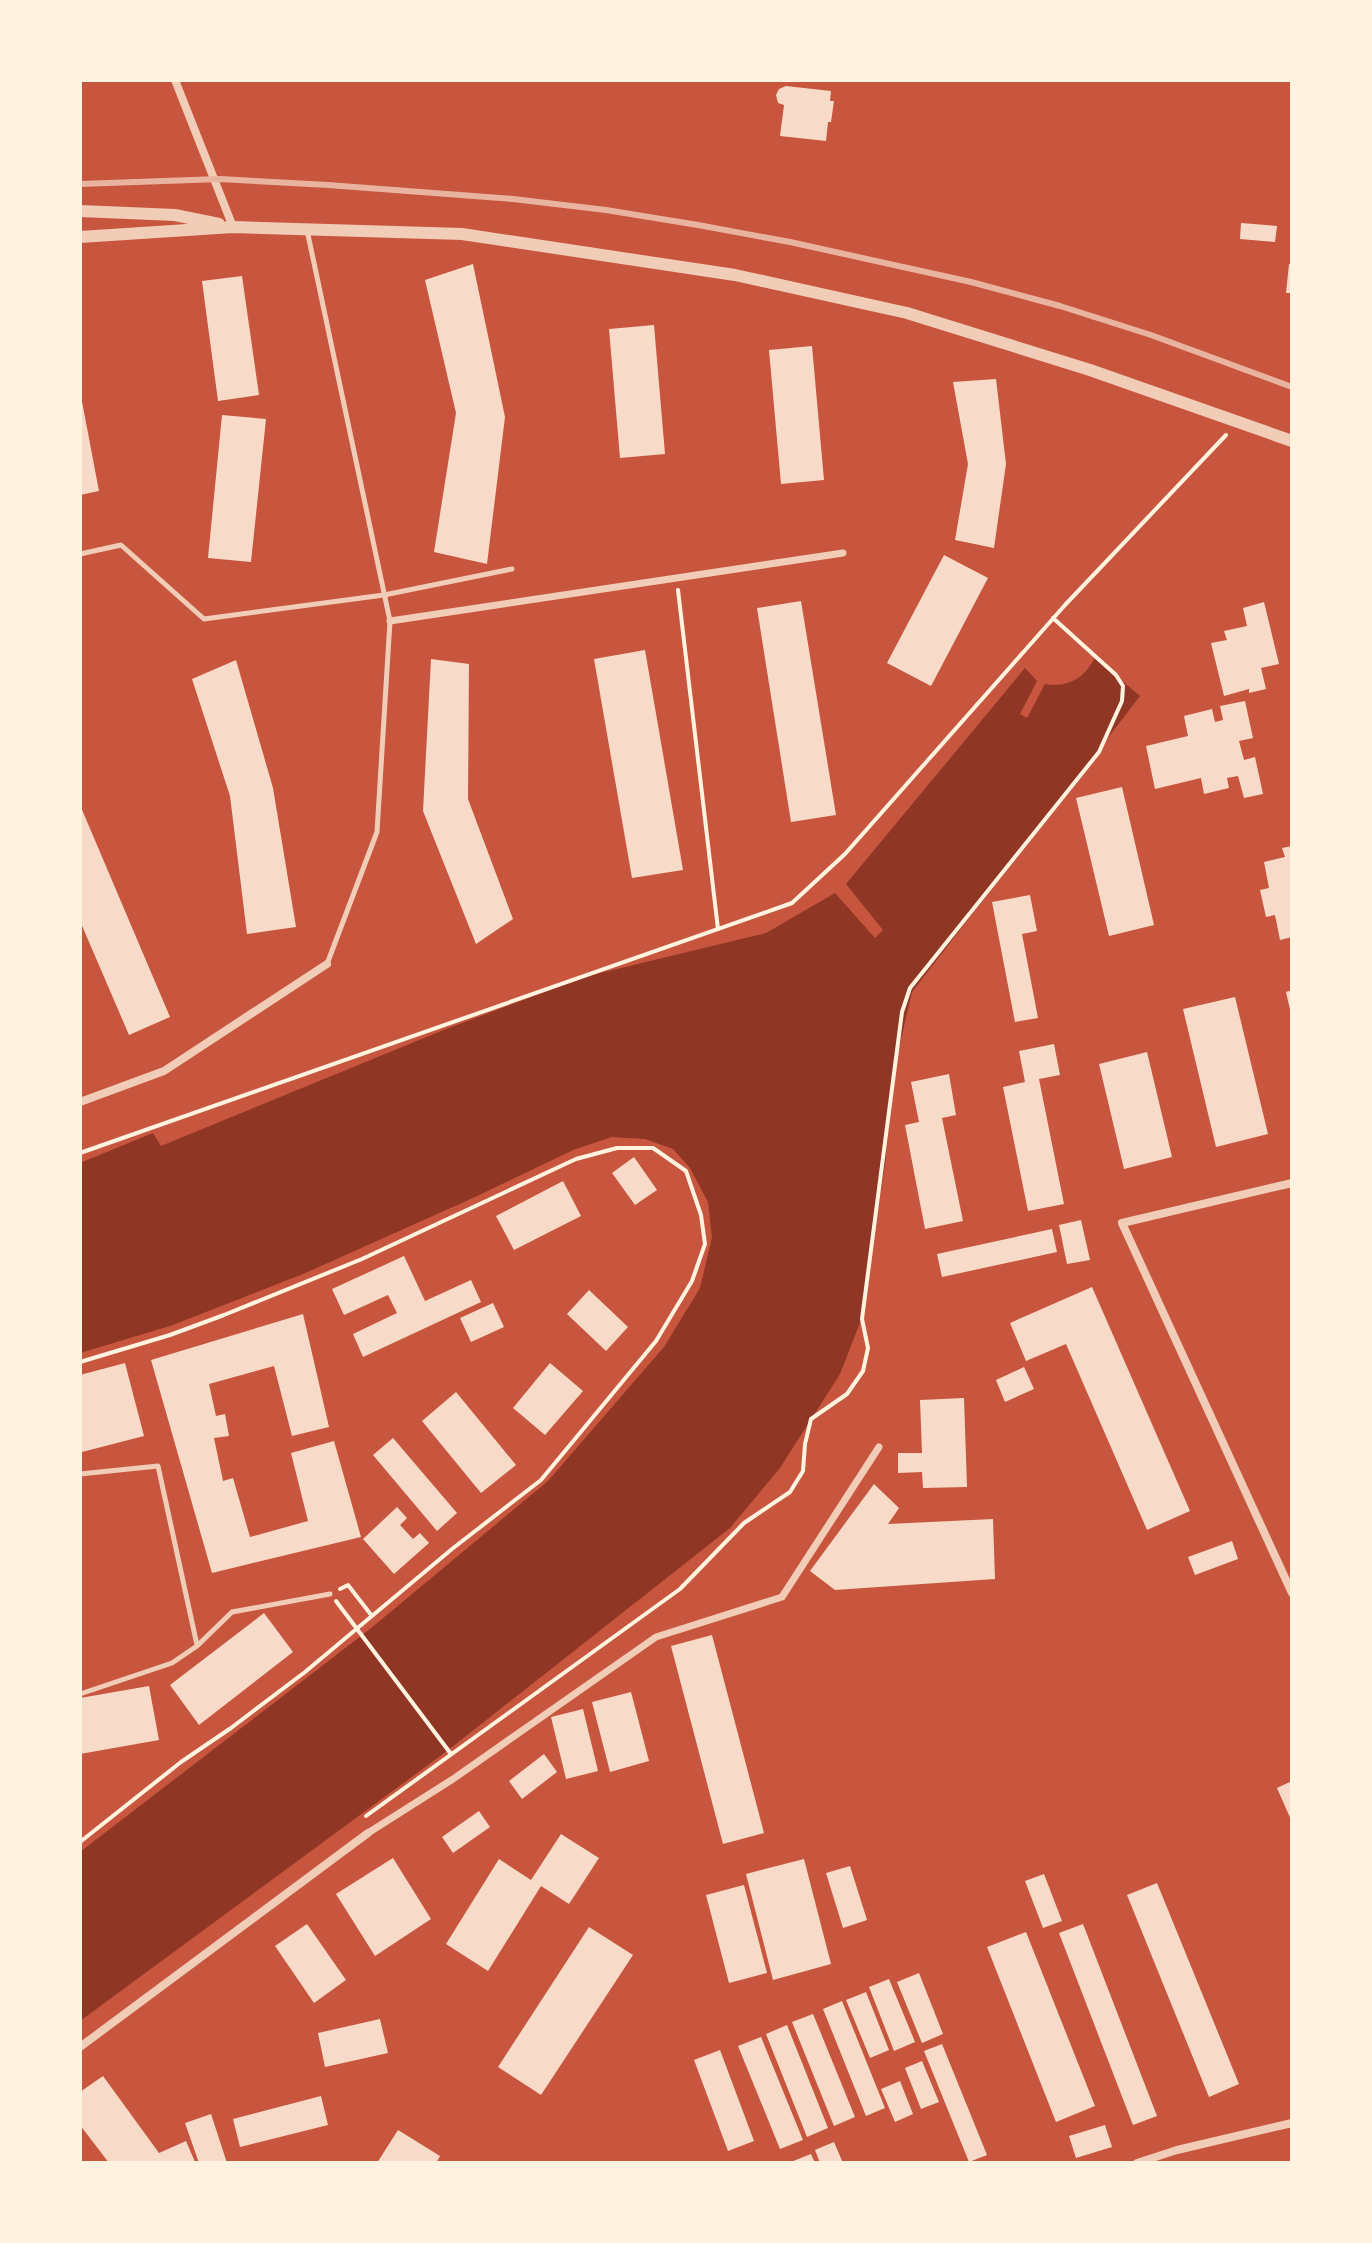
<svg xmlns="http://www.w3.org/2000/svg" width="1372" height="2243" font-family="Lato,sans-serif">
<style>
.water{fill:#8f3625}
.building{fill:#f7dbc8}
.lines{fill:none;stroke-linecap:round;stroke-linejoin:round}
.path{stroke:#fff3e0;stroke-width:4}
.service{stroke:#f1ccb7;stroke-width:5}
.pedestrian{stroke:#f1ccb7;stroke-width:7}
.minor{stroke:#f1ccb7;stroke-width:8}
.tertiary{stroke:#f1ccb7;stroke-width:12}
.rail{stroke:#e9b49f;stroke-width:6}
</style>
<rect width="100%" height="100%" fill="#c8553d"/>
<!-- water -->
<path class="water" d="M1095,658l45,38 -228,296 -17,73 -10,99 -24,156 -21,54 -60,94 -50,60 -283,223 -367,270v-169l290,-223 178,-148 116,-134 36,-59 12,-51 -4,-35 -18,-34 -17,-19 -28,-10 -33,-2 -39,13 -100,48 -170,76 -133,52 -90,27v-190l73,-30 8,13 285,-117 142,-53 178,-43 69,-40 40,45 8,-8 -37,-46 179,-216 12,13 -17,33 7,4 18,-34c24,4 39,-6 50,-26z"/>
<!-- building -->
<g class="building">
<polygon points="786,86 831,91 830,101 834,101 831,122 828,122 826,141 780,136 784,105 778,103 776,95 779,89"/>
<polygon points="1241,223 1277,226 1275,242 1240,239"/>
<polygon points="473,264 505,417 487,564 434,552 456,413 425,280"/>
<polygon points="1289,264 1292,264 1292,293 1286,293"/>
<polygon points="242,276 259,395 218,401 202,281"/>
<polygon points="654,325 665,454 620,458 609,329"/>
<polygon points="812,346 824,480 781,484 769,350"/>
<polygon points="996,379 1006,464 994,548 955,540 968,464 953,382"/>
<polygon points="80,391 99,491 80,495"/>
<polygon points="222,415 266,419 251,562 208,558"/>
<polygon points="944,555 988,578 931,686 887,663"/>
<polygon points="801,601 836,815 791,822 757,608"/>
<polygon points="1264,602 1279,664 1261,668 1266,689 1249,693 1249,689 1224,696 1211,643 1227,640 1224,631 1247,626 1243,608"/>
<polygon points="645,650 683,870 632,878 594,659"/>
<polygon points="431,659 469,664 468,799 513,919 476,944 423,811"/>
<polygon points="236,660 273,788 296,927 247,934 230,796 192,679"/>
<polygon points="1245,701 1253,738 1239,741 1244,760 1255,757 1263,794 1244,798 1238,776 1227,778 1229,788 1204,794 1201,778 1155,789 1146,746 1188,736 1184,716 1212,709 1215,722 1223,720 1220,706"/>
<polygon points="1122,787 1154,925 1109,936 1076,798"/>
<polygon points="80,805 170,1017 129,1035 80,921"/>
<polygon points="1292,846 1292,937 1280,940 1275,915 1266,917 1260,890 1269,888 1264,862 1285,857 1282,848"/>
<polygon points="1030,895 1037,931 1022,934 1038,1018 1015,1022 992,902"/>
<polygon points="1292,990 1292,1014 1291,1014 1286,992"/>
<polygon points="1235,997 1268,1134 1216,1147 1183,1009"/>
<polygon points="1054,1044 1060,1075 1039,1079 1064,1204 1028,1211 1003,1087 1025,1082 1019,1051"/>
<polygon points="1147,1052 1172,1157 1124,1169 1099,1064"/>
<polygon points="949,1074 956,1115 942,1118 963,1221 925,1229 905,1125 919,1122 911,1082"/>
<polygon points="634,1157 657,1190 635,1205 612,1173"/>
<polygon points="563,1181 581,1216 514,1250 496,1216"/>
<polygon points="1081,1220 1090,1260 1067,1264 1059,1225"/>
<polygon points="1052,1229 1057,1252 942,1277 937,1254"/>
<polygon points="404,1256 425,1301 471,1280 481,1302 363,1357 353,1334 397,1313 388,1295 344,1315 332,1289"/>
<polygon points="1092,1287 1190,1511 1147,1530 1066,1344 1026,1361 1010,1323"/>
<polygon points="589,1290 628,1327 606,1351 567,1314"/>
<polygon points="493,1303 504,1327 471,1342 460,1318"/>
<polygon points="303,1314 329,1427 292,1436 274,1366 209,1384 216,1416 225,1414 229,1436 214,1438 223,1481 233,1478 250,1537 308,1521 291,1453 334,1441 361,1537 212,1573 151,1360"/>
<polygon points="125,1363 144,1436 82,1452 80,1375"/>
<polygon points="550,1363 583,1391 545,1435 513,1408"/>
<polygon points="1024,1367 1034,1389 1005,1402 996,1380"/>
<polygon points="456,1392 516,1465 481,1493 422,1421"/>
<polygon points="964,1398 967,1487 923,1488 922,1472 898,1473 898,1453 922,1453 920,1400"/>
<polygon points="393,1438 457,1513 437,1531 373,1455"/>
<polygon points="874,1484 899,1508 888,1524 993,1519 995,1579 835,1590 810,1571"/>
<polygon points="397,1507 407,1518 400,1525 413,1539 420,1533 429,1543 394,1574 363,1539"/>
<polygon points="1232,1541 1238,1559 1195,1575 1188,1557"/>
<polygon points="264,1613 293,1652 199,1725 170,1685"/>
<polygon points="712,1635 764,1833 723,1844 671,1646"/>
<polygon points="149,1686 159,1740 80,1754 80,1698"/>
<polygon points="631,1692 649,1761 610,1772 592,1702"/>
<polygon points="583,1709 598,1771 566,1779 551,1717"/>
<polygon points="544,1754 557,1772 522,1799 509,1781"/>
<polygon points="1292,1781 1292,1822 1277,1788"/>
<polygon points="479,1811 490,1827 453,1853 442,1837"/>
<polygon points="561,1834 599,1858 569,1904 541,1886 488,1971 446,1944 499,1859 531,1880"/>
<polygon points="393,1858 431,1919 375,1956 336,1894"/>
<polygon points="804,1859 831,1964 773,1980 746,1874"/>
<polygon points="850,1866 867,1920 843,1928 826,1873"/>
<polygon points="1044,1874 1062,1921 1043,1928 1025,1881"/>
<polygon points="1157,1883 1239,2084 1209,2097 1127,1895"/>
<polygon points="744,1885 767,1973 729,1983 706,1895"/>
<polygon points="307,1924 346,1980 314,2003 275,1946"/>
<polygon points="1083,1924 1157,2116 1133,2125 1059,1933"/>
<polygon points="589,1927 633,1955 541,2095 498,2067"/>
<polygon points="1026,1932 1095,2106 1056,2122 987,1947"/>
<polygon points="919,1973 943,2034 922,2043 897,1982"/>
<polygon points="889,1979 915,2042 894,2051 869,1987"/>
<polygon points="866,1992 889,2050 870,2058 846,2000"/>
<polygon points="842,2001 885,2108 866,2116 823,2009"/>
<polygon points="813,2014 855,2117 834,2126 792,2022"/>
<polygon points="380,2019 388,2053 325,2067 318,2033"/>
<polygon points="787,2025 828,2128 807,2137 766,2034"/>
<polygon points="761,2037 803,2140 780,2149 738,2046"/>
<polygon points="942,2044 987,2155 969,2162 924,2051"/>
<polygon points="720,2050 754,2141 728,2151 694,2060"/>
<polygon points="922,2061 939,2102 921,2109 905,2068"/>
<polygon points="103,2076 159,2153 186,2141 195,2162 109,2163 80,2125 80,2092"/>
<polygon points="900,2081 913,2114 895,2122 881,2089"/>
<polygon points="321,2096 328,2125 240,2147 233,2119"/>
<polygon points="211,2114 227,2163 199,2163 185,2123"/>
<polygon points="1105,2125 1112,2147 1076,2158 1069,2136"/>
<polygon points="398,2130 440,2156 436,2163 377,2163"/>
<polygon points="834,2142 843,2163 820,2163 815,2150"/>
<polygon points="811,2154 815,2163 788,2163"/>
</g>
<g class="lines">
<!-- path -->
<g class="path">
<polyline points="678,590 718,929"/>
<polyline points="80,1153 792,903 845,854 1065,605 1226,435"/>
<polyline points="80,1362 170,1335 224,1315 362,1259 576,1159 617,1148 653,1148 686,1171 701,1215 705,1244 692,1281 656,1341 541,1480 452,1549 305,1672 231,1728 181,1762 80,1842"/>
<polyline points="340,1589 348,1585 372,1616"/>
<polyline points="336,1601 451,1754"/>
<polyline points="366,1816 680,1589 744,1523 790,1492 803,1471 805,1444 811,1419 847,1394 863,1371 868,1348 862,1319 902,1012 910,988 1099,752 1122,701 1123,686 1116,675 1053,618"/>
</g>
<!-- service -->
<g class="service">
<polyline points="307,230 390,621 377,832 327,964"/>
<polyline points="80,554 121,545 204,619 384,595 512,569"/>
<polyline points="80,1474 158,1466 197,1645"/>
<polyline points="80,1694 172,1663 197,1646 232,1612 330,1594"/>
</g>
<!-- pedestrian -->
<g class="pedestrian">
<polyline points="390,621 843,553"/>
<polyline points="368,1833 453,1779 656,1637 782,1597 879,1447"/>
</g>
<!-- minor -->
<g class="minor">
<polyline points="175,80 233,227"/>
<polyline points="80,1102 164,1071 327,964"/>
<polyline points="1292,1183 1122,1223 1292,1593"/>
<polyline points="80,2047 368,1833"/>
<polyline points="1137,2163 1177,2150 1292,2123"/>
</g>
<!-- tertiary -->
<g class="tertiary">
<polyline points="80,211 175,215 219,224"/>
<polyline points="80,237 233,227 462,234 735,275 907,313 1090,370 1292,441"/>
</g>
<!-- rail -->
<polyline class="rail" points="80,184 220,179 328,185 513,199 606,210 698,225 790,242 971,282 1060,306 1151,335 1292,387"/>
</g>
<!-- border -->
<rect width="1372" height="2243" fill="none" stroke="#fff3e0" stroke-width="164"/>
</svg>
